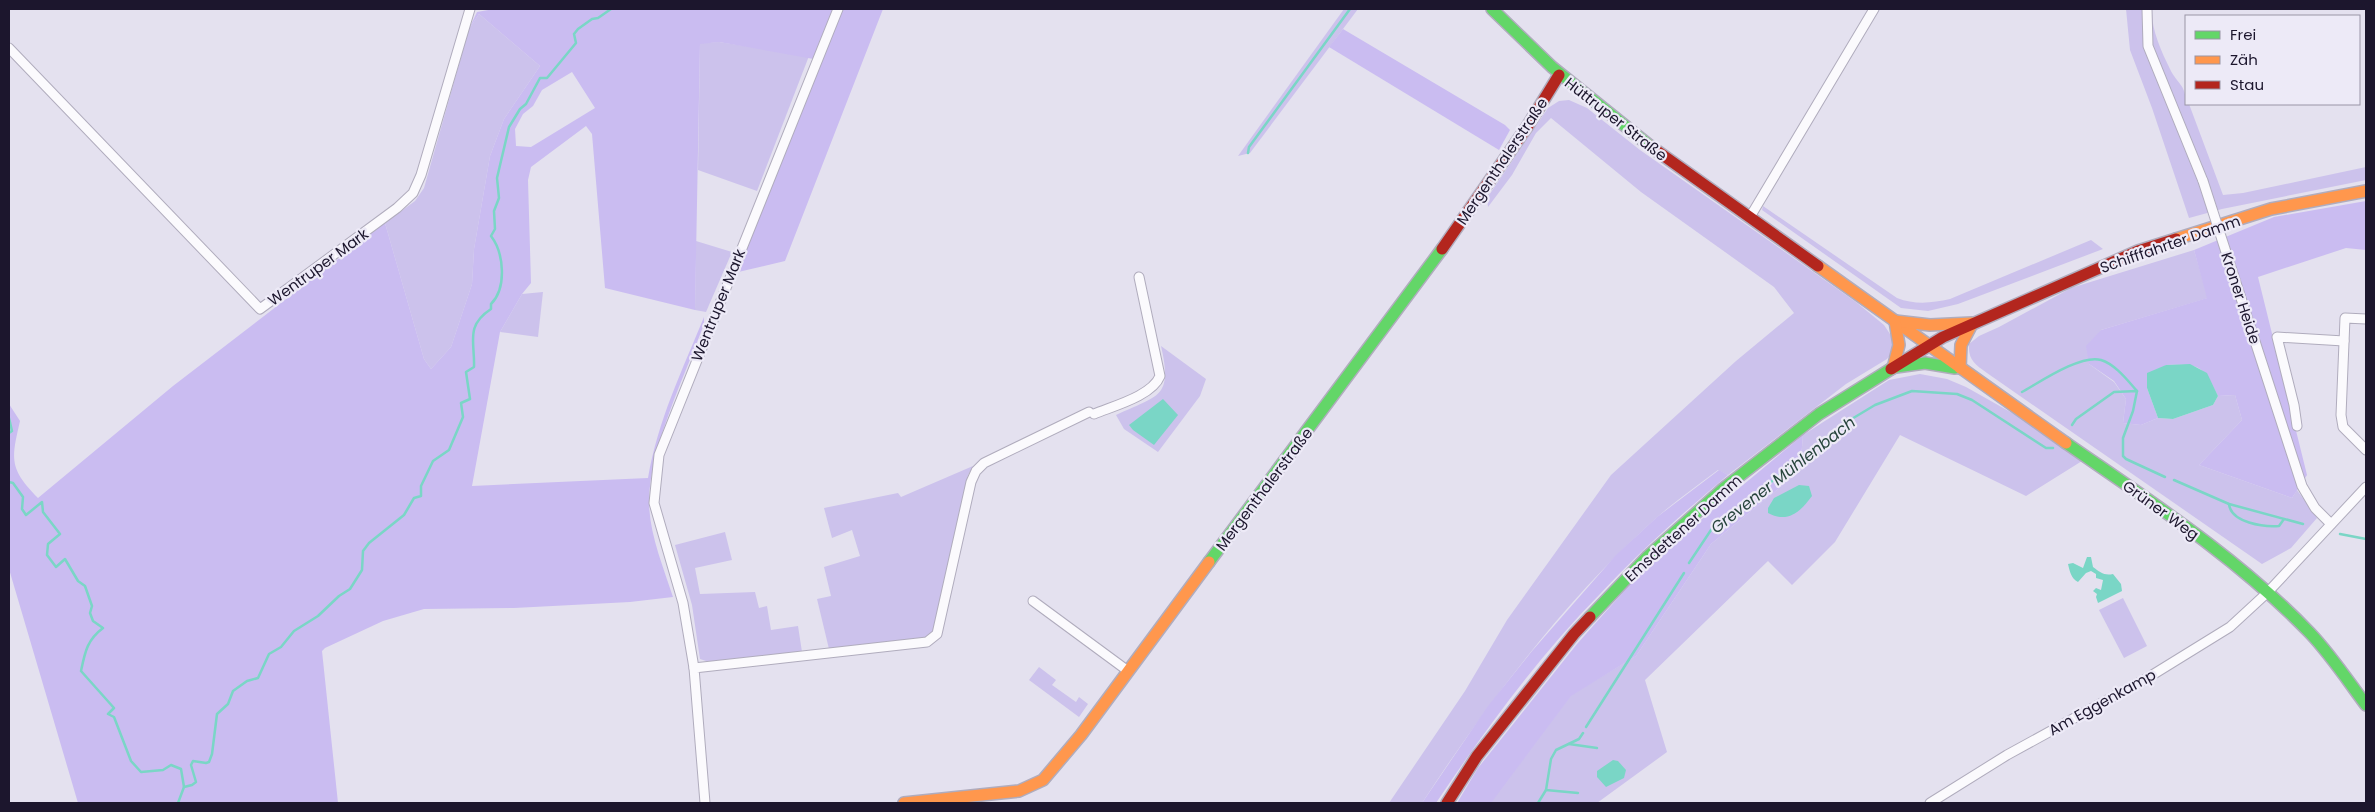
<svg xmlns="http://www.w3.org/2000/svg" width="2375" height="812" font-family="Poppins,sans-serif">
<style>
.green{fill:#ccc2ec}
.forest{fill:#cabcf1;fill-rule:evenodd}
.water{fill:#7ad6c6}
.lines{fill:none;stroke-linecap:round;stroke-linejoin:round}
.stream{stroke:#7ad6c6;stroke-width:2.5}
.street-casing{stroke:#b0acbd;stroke-width:11}
.fast-casing{stroke:#b0acbd;stroke-width:14}
.slow-casing{stroke:#b0acbd;stroke-width:14}
.jam-casing{stroke:#b0acbd;stroke-width:14}
.street{stroke:#fbfafd;stroke-width:9}
.fast{stroke:#63d668;stroke-width:11}
.slow{stroke:#ff974d;stroke-width:11}
.jam{stroke:#b3261e;stroke-width:11}
.street-bridge-casing{stroke:#b0acbd;stroke-width:11;stroke-linecap:butt}
.street-bridge{stroke:#fbfafd;stroke-width:9}
.labels{text-anchor:middle;dominant-baseline:central;stroke-width:4.5;stroke-linejoin:round;paint-order:stroke}
.street-label{font-size:15px;fill:#1c162d;stroke:#edeaf7}
.water-label{font-size:16px;font-style:italic;fill:#27443c;stroke:#edeaf7}
</style>
<rect width="100%" height="100%" fill="#e4e1ef"/>
<!-- green -->
<g class="green">
<polygon points="1344,9 1358,9 1250,153 1238,156"/>
<path d="M2126,9h26c-1,20 9,42 18,60 7,15 16,15 16,35h3l34,91 20,-2 123,-26v13l-144,29 -33,9 -37,-110 -22,-58z"/>
<polygon points="479,14 540,66 504,119 490,156 474,249 472,284 451,347 431,369 424,359 385,223 415,201 424,188 469,29"/>
<polygon points="719,42 809,56 757,191 698,170 700,43"/>
<path d="M1569,100l18,8 53,42 216,152 28,23 10,15 -1,12 -6,7 -41,25 -118,91 -10,-5c-21,16 -43,31 -63,49 -90,81 -167,183 -233,284h-33l76,-112 42,-71 104,-145 125,-114 58,-48 -20,-26 -133,-95 -90,-74 -15,15 -24,42 -24,32 -1,-9 61,-90 11,-7z"/>
<path d="M1763,206l134,92c18,7 35,5 53,1l141,-59 12,9 -145,55 -30,7 -27,-3 -139,-98z"/>
<polygon points="696,241 732,252 706,312 695,310"/>
<path d="M2194,250l14,48 -107,32 -12,34 25,18 12,17 -3,24 18,2 17,-7 15,1 40,-14 5,-9 17,-1 7,25 -43,45 93,33 5,-8 20,28 -26,30 -29,16 -275,-191c-12,-9 -19,-13 -18,-29l10,-8 20,-9 72,-39z"/>
<polygon points="543,292 538,337 500,332 522,294"/>
<path d="M1161,346l45,33 -6,17 -42,56 -34,-23 -8,-14c43,-20 57,-17 45,-69z"/>
<polygon points="1920,374 1947,379 1966,387 2021,418 2082,461 2026,496 1900,435 1835,542 1792,585 1768,561 1645,680 1667,752 1597,803 1490,803 1571,695 1636,656 1711,544 1800,471 1803,435 1889,380"/>
<polygon points="973,466 968,475 935,627 931,634 923,639 829,649 817,599 831,596 824,567 860,556 852,530 832,538 824,508 898,493 901,497"/>
<polygon points="725,532 732,560 695,568 700,594 755,592 759,608 767,606 771,630 798,626 802,652 709,662 700,659 692,605 675,545"/>
<polygon points="2123,598 2147,646 2124,658 2099,610"/>
<polygon points="1039,667 1056,680 1052,685 1076,702 1079,697 1088,704 1079,717 1029,680"/>
</g>
<!-- forest -->
<g class="forest">
<path d="M494,9h389l-98,252 -51,12 85,-213 -100,-18 -19,2 -5,266 -90,-22 -13,-154 -6,-8 -55,41 -3,13 3,103 -9,11 -22,38 -28,154 176,-8c10,-58 34,-107 56,-161v7c-19,52 -54,122 -55,177 0,32 14,65 24,96l-43,5 -116,6 -90,1 -41,12 -58,27 -3,3 16,152h-260l-69,-234v-165l11,17c-9,39 -11,47 18,77l135,-112 212,-163 39,136 7,10 20,-22 21,-63 2,-35 16,-93 14,-37 36,-53 -61,-52 -10,15 8,-17zM572,72l23,36 -64,39 -15,-1 -1,-17 8,-15 10,-8 9,-16z"/>
<polygon points="1343,29 1505,125 1510,130 1499,150 1329,47"/>
<path d="M2366,201v49l-20,-2 -88,29 49,198 -15,23 -93,-33 43,-45 -7,-25 -17,1c-15,-31 -18,-32 -52,-31l-19,23 11,30 -17,7 -18,-2 3,-24 -12,-18 -25,-17 -3,-18 15,-16 106,-32 -13,-48 80,-33z"/>
<polygon points="1803,435 1800,471 1711,544 1636,656 1571,696 1491,803 1457,803 1478,768 1577,644 1648,564"/>
<path d="M1719,470l9,5c-45,38 -88,76 -128,119 -62,63 -115,136 -164,209h-14l66,-97 44,-55 84,-96 41,-38z"/>
</g>
<!-- water -->
<g class="water">
<polygon points="2190,364 2207,373 2218,396 2213,405 2173,419 2158,418 2147,388 2147,373 2166,365"/>
<polygon points="1163,399 1178,415 1154,445 1133,430 1129,425"/>
<path d="M1799,485l10,1 3,10c-11,15 -24,28 -44,17v-5l6,-10z"/>
<path d="M2087,557h4l2,10c7,5 11,9 20,7l8,10 1,7 -24,12 -2,-6 1,-3 -4,-3 3,-3 5,2 2,-10 -7,-2v-4l-5,-3 -5,2 -8,9c-7,-4 -8,-10 -10,-18l5,-1 10,5z"/>
<polygon points="1613,760 1618,761 1626,770 1624,778 1606,787 1597,777 1597,771"/>
</g>
<g class="lines">
<!-- stream -->
<g class="stream">
<polyline points="1248,153 1249,147 1350,9"/>
<path d="M2022,392c18,-10 59,-38 79,-32 14,4 27,21 36,31"/>
<polyline points="9,418 12,431 9,433"/>
<polyline points="2072,425 2076,419 2114,392 2137,391 2133,411 2123,438 2123,456 2126,459 2165,477"/>
<polyline points="2174,480 2229,504 2303,524"/>
<path d="M9,482l4,1 10,14 -1,12 4,6 16,-13 1,10 17,22 -12,10 -1,11 9,12 9,-8 13,22 7,5 7,20 -2,7 3,8 10,7c-16,12 -18,24 -22,43l33,37 -6,6 6,3 17,44 10,11 22,-2 8,-5 10,4 3,18"/>
<path d="M2229,504c2,19 35,23 50,22l5,-7"/>
<polyline points="2340,534 2366,539"/>
<polyline points="1689,563 1711,530 1845,423 1875,405 1912,391 1957,394 1972,400 2046,448 2053,448"/>
<polyline points="1586,727 1684,573"/>
<polyline points="1569,744 1597,748"/>
<polyline points="1546,790 1578,793"/>
<path d="M178,803l6,-16 8,-2 4,-3 -5,-17 2,-4 13,2 3,-1 3,-8 5,-40 11,-10 5,-13 14,-10 11,-3 11,-24 12,-7 13,-16 24,-15 21,-20 11,-7 12,-19 1,-19 6,-8 35,-28 10,-17 7,-2v-10l12,-25 16,-11 14,-33 -2,-14 9,-4 -4,-27 8,-5c1,-25 -9,-41 17,-58v-5c16,-16 13,-51 0,-68l4,-7 -1,-18 5,-13 -2,-20 12,-51 11,-18 6,-5 14,-26h7l29,-35 -2,-9 4,-5 14,-10 6,-1 13,-9"/>
<polyline points="1538,803 1546,790 1551,759 1556,750 1579,739 1583,733"/>
</g>
<!-- street casing -->
<g class="street-casing">
<g id="street">
<polyline points="2147,9 2148,46 2203,181"/>
<polyline points="9,48 260,309 397,208 413,193 421,175 470,9"/>
<polyline points="1750,217 1874,9"/>
<polyline points="2226,252 2302,486 2315,508 2331,524"/>
<polyline points="2366,319 2345,318 2341,415 2343,427 2366,450"/>
<path d="M1094,414c19,-8 58,-18 66,-38l-21,-99"/>
<polyline points="2297,426 2294,405 2277,337 2344,341"/>
<polyline points="1033,601 1128,671"/>
<polyline points="694,668 683,603 654,503 659,455 838,9"/>
<polyline points="705,803 694,668 927,642 937,634 971,482 976,471 984,463 1089,412"/>
<polyline points="1930,803 2007,755 2149,677 2230,627 2268,592 2366,487"/>
</g>
</g>
<!-- fast casing -->
<g class="fast-casing">
<g id="fast">
<polyline points="1492,9 1552,67 1650,146"/>
<polyline points="1896,367 1925,363 1955,368"/>
<path d="M2066,443c85,59 172,115 244,190 21,22 38,48 56,72"/>
<polyline points="1209,562 1442,249"/>
<polyline points="1590,617 1647,557 1724,488 1819,414 1891,369"/>
</g>
</g>
<!-- slow casing -->
<g class="slow-casing">
<g id="slow">
<polyline points="2176,239 2271,209 2366,191"/>
<polyline points="1818,266 2066,443"/>
<polyline points="1895,321 1930,325 1972,323"/>
<polyline points="1893,368 1899,345 1895,321"/>
<polyline points="1960,368 1961,345 1972,324"/>
<polyline points="904,803 1019,791 1043,780 1081,735 1209,562"/>
</g>
</g>
<!-- jam casing -->
<g class="jam-casing">
<g id="jam">
<polyline points="1650,146 1818,266"/>
<polyline points="1442,249 1527,127 1559,75"/>
<polyline points="1891,369 1943,337 2138,251 2176,239"/>
<polyline points="1447,803 1477,756 1574,634 1590,617"/>
</g>
</g>
<!-- street -->
<use href="#street" class="street"/>
<!-- fast -->
<use href="#fast" class="fast"/>
<!-- slow -->
<use href="#slow" class="slow"/>
<!-- jam -->
<use href="#jam" class="jam"/>
<!-- street-bridge casing -->
<g class="street-bridge-casing">
<polyline id="street-bridge" points="2203,181 2226,252"/>
</g>
<!-- street-bridge -->
<use href="#street-bridge" class="street-bridge"/>
</g>
<g class="labels">
<!-- street labels -->
<g class="street-label">
<text transform="translate(1616 119) rotate(38)">Hüttruper Straße</text>
<text transform="translate(1502 161) rotate(-56)">Mergenthalerstraße</text>
<text transform="translate(2170 244) rotate(-19)">Schifffahrter Damm</text>
<text transform="translate(318 267) rotate(-36)">Wentruper Mark</text>
<text transform="translate(2241 298) rotate(72)">Kroner Heide</text>
<text transform="translate(718 305) rotate(-68)">Wentruper Mark</text>
<text transform="translate(1264 489) rotate(-53)">Mergenthalerstraße</text>
<text transform="translate(2161 510) rotate(36)">Grüner Weg</text>
<text transform="translate(1683 528) rotate(-42)">Emsdettener Damm</text>
<text transform="translate(2102 702) rotate(-29)">Am Eggenkamp</text>
</g>
<!-- water labels -->
<g class="water-label">
<text transform="translate(1783 475) rotate(-38)">Grevener Mühlenbach</text>
</g>
</g>
<!-- border -->
<rect width="2375" height="812" fill="none" stroke="#1c162d" stroke-width="20"/>
<!-- legend -->
<rect x="2185" y="15" width="175" height="90" fill="#edeaf7" stroke="#9995a6"/>
<rect x="2195" y="31" width="25" height="8" fill="#63d668" stroke="#9995a6"/>
<text x="2230" y="40" font-size="15" fill="#1c162d">Frei</text>
<rect x="2195" y="56" width="25" height="8" fill="#ff974d" stroke="#9995a6"/>
<text x="2230" y="65" font-size="15" fill="#1c162d">Zäh</text>
<rect x="2195" y="81" width="25" height="8" fill="#b3261e" stroke="#9995a6"/>
<text x="2230" y="90" font-size="15" fill="#1c162d">Stau</text>
</svg>
